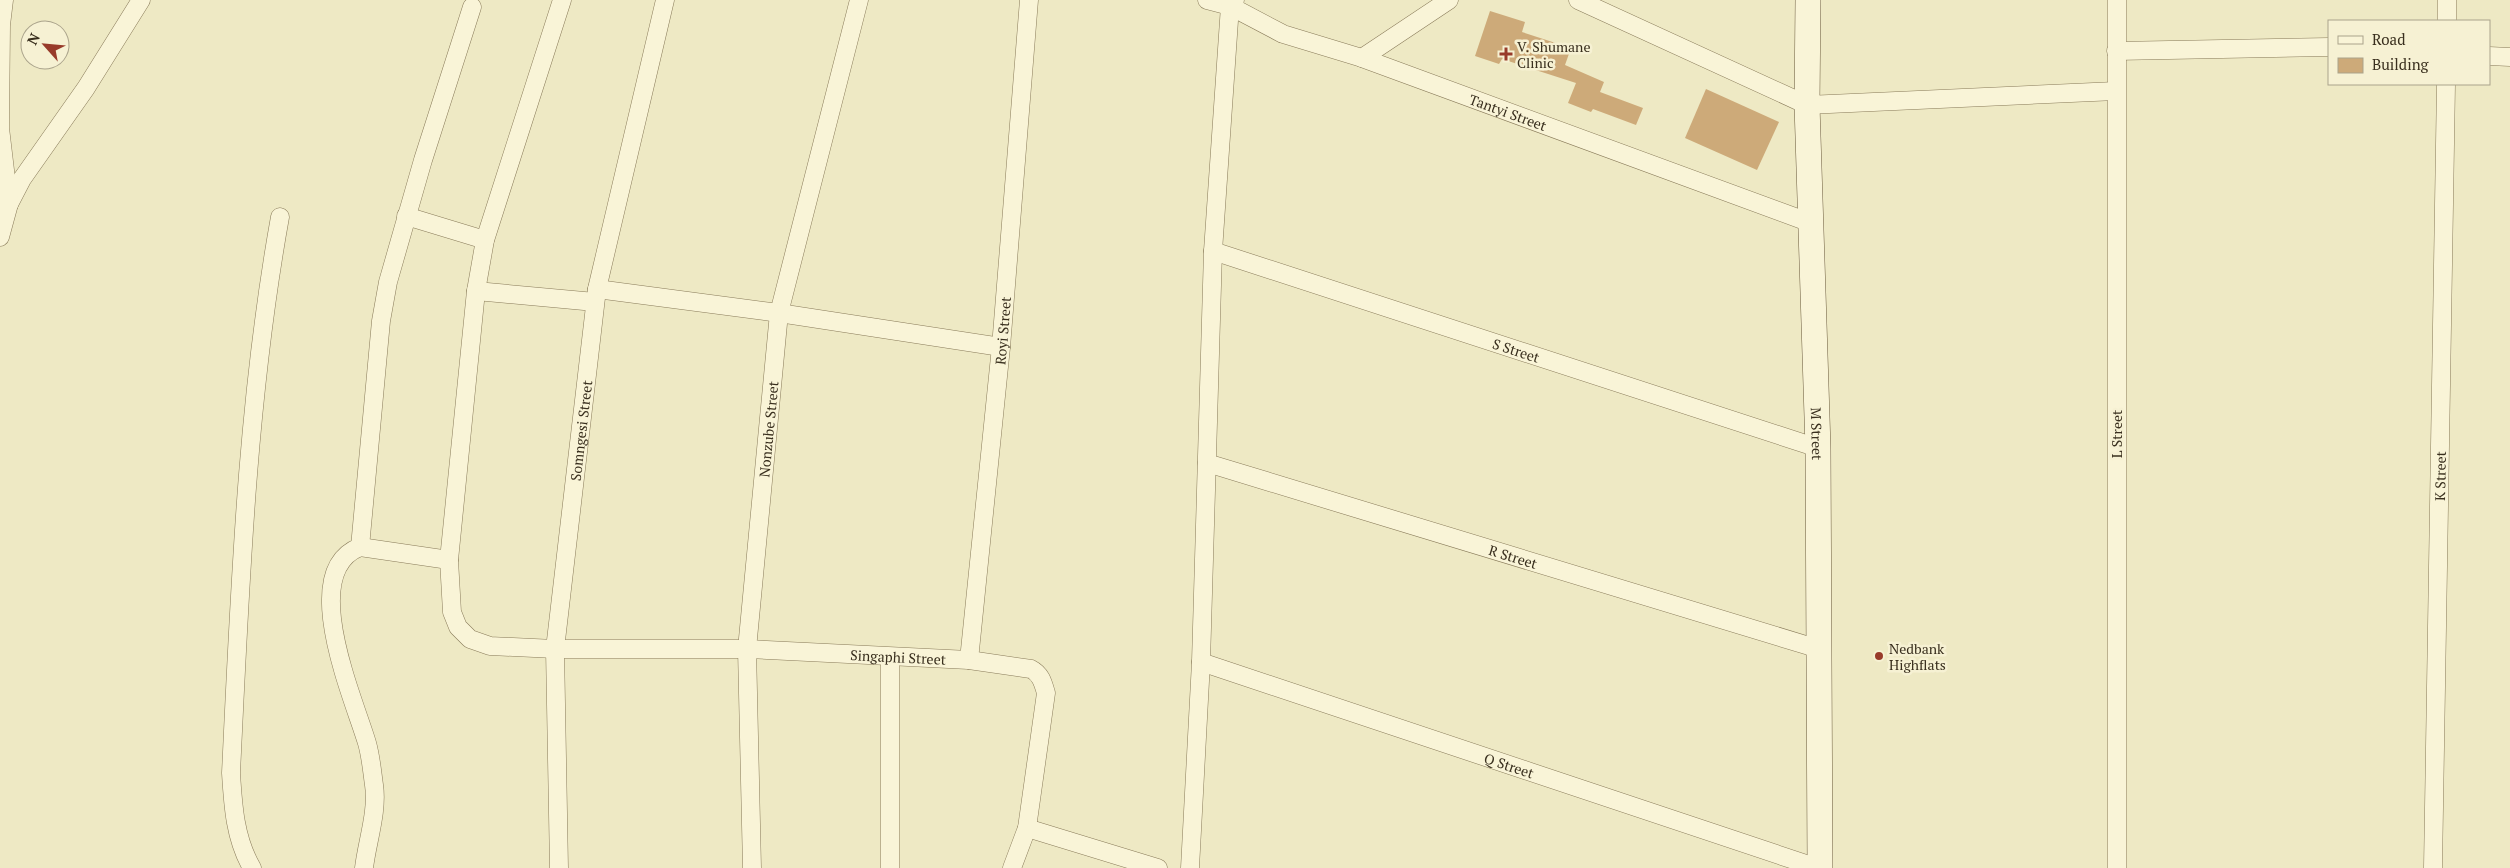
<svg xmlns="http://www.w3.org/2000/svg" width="2510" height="868" font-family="'PT Serif',serif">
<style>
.building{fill:#cdaa79}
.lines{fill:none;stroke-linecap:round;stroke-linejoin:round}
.street-casing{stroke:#897b5a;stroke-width:19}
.secondary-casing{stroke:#6b5b3d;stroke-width:26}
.street{stroke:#f9f4d7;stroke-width:18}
.secondary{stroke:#f9f4d7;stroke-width:25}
.poi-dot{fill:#983b2a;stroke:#f6f1d3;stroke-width:2}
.labels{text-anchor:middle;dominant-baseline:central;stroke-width:5;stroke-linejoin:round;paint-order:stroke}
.poi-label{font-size:14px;fill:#392f1e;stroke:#f6f1d3;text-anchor:start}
.street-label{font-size:14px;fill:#392f1e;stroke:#f6f1d3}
</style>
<rect width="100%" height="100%" fill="#eee9c4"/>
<!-- building -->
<g class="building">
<polygon points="1490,11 1525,22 1522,32 1571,48 1565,65 1604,82 1600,92 1643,108 1636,125 1593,109 1591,112 1568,103 1576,83 1502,59 1499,64 1475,56"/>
<polygon points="1706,89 1779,122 1757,170 1685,138"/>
</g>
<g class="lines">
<!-- street casing -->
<g class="street-casing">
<g id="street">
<path id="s1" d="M562,0l-77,240 -9,51 -27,269 3,52 6,15 12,12 20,7 65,3h192l222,11 62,9c10,5 12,14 15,24l-19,135 -15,40"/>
<path id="s2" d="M1207,0l23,6 53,28 79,24 449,165"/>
<polyline points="1578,0 1807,105 2116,91"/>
<polyline points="2447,21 2447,0"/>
<polyline points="2116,51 2329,47"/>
<polyline points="2489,56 2510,57"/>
<polyline points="1362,58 1449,0"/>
<polyline points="9,204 22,179 86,88 141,0"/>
<polyline points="406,216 485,240"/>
<polyline points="0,237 9,204 0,128 1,25 4,0"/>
<path id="s3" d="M1213,251l605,197"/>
<polyline points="597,289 779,313 1001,347"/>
<polyline points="476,291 595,302"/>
<path id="s4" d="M1207,463l612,186"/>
<polyline points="360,547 381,321 388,282 423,160 472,7"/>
<polyline points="890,657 890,868"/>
<path id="s5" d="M969,660l32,-313 28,-347"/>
<path id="s6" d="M1201,662l617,206"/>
<polyline points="1027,828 1158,868"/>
<path d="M252,868c-17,-29 -19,-62 -21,-95 9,-186 16,-373 49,-556"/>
<path d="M364,868c3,-26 14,-57 10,-83 -2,-14 -3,-28 -7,-42 -13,-44 -70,-172 -7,-196l89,13"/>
<path id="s7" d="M559,868l-4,-219 42,-360 68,-289"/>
<path id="s8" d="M752,868l-5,-219 32,-336 80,-313"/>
<polyline points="1190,868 1201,662 1213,251 1230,6 1235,0"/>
<polyline points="2117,868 2117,0"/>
<path id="s9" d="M2433,868l13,-784"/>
</g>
</g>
<!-- secondary casing -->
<g class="secondary-casing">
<g id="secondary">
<path id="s10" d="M1808,0l-1,105 11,343 2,420"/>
</g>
</g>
<!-- street -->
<use href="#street" class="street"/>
<!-- secondary -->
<use href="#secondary" class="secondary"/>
</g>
<!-- markers -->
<g class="poi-dot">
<path d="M1503.5 46.5h5v5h5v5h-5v5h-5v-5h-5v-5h5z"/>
<circle cx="1879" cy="656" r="5"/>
</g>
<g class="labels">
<!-- poi labels -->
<g class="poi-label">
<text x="1517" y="46">V. Shumane<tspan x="1517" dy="16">Clinic</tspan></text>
<text x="1889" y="648">Nedbank<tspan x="1889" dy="16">Highflats</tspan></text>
</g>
<!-- street labels -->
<g class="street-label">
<text stroke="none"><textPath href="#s2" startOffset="322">Tantyi Street</textPath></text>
<text stroke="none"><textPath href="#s5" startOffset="331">Royi Street</textPath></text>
<text stroke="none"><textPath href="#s3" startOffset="319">S Street</textPath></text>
<text stroke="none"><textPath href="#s8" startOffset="440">Nonzube Street</textPath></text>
<text stroke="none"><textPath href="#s7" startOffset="439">Somngesi Street</textPath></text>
<text stroke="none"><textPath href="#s10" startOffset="434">M Street</textPath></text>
<text transform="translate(2116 434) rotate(-90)">L Street</text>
<text stroke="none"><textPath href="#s9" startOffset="392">K Street</textPath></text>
<text stroke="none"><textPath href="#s4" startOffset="320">R Street</textPath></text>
<text stroke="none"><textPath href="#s1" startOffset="1089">Singaphi Street</textPath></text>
<text stroke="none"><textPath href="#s6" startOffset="325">Q Street</textPath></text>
</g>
</g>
<!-- legend -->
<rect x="2328" y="20" width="162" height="65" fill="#f6f1d3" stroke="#aaa38b"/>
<rect x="2338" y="36" width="25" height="8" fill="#f9f4d7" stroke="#aaa38b"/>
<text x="2372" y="45" font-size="15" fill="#392f1e">Road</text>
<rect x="2338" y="58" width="25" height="15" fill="#cdaa79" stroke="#aaa38b"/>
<text x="2372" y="70" font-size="15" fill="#392f1e">Building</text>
<!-- north arrow -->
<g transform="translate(45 45) rotate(297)"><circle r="24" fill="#f6f1d3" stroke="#aaa38b"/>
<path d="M0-4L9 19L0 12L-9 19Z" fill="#983b2a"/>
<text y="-8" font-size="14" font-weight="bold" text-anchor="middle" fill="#392f1e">N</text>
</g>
</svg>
